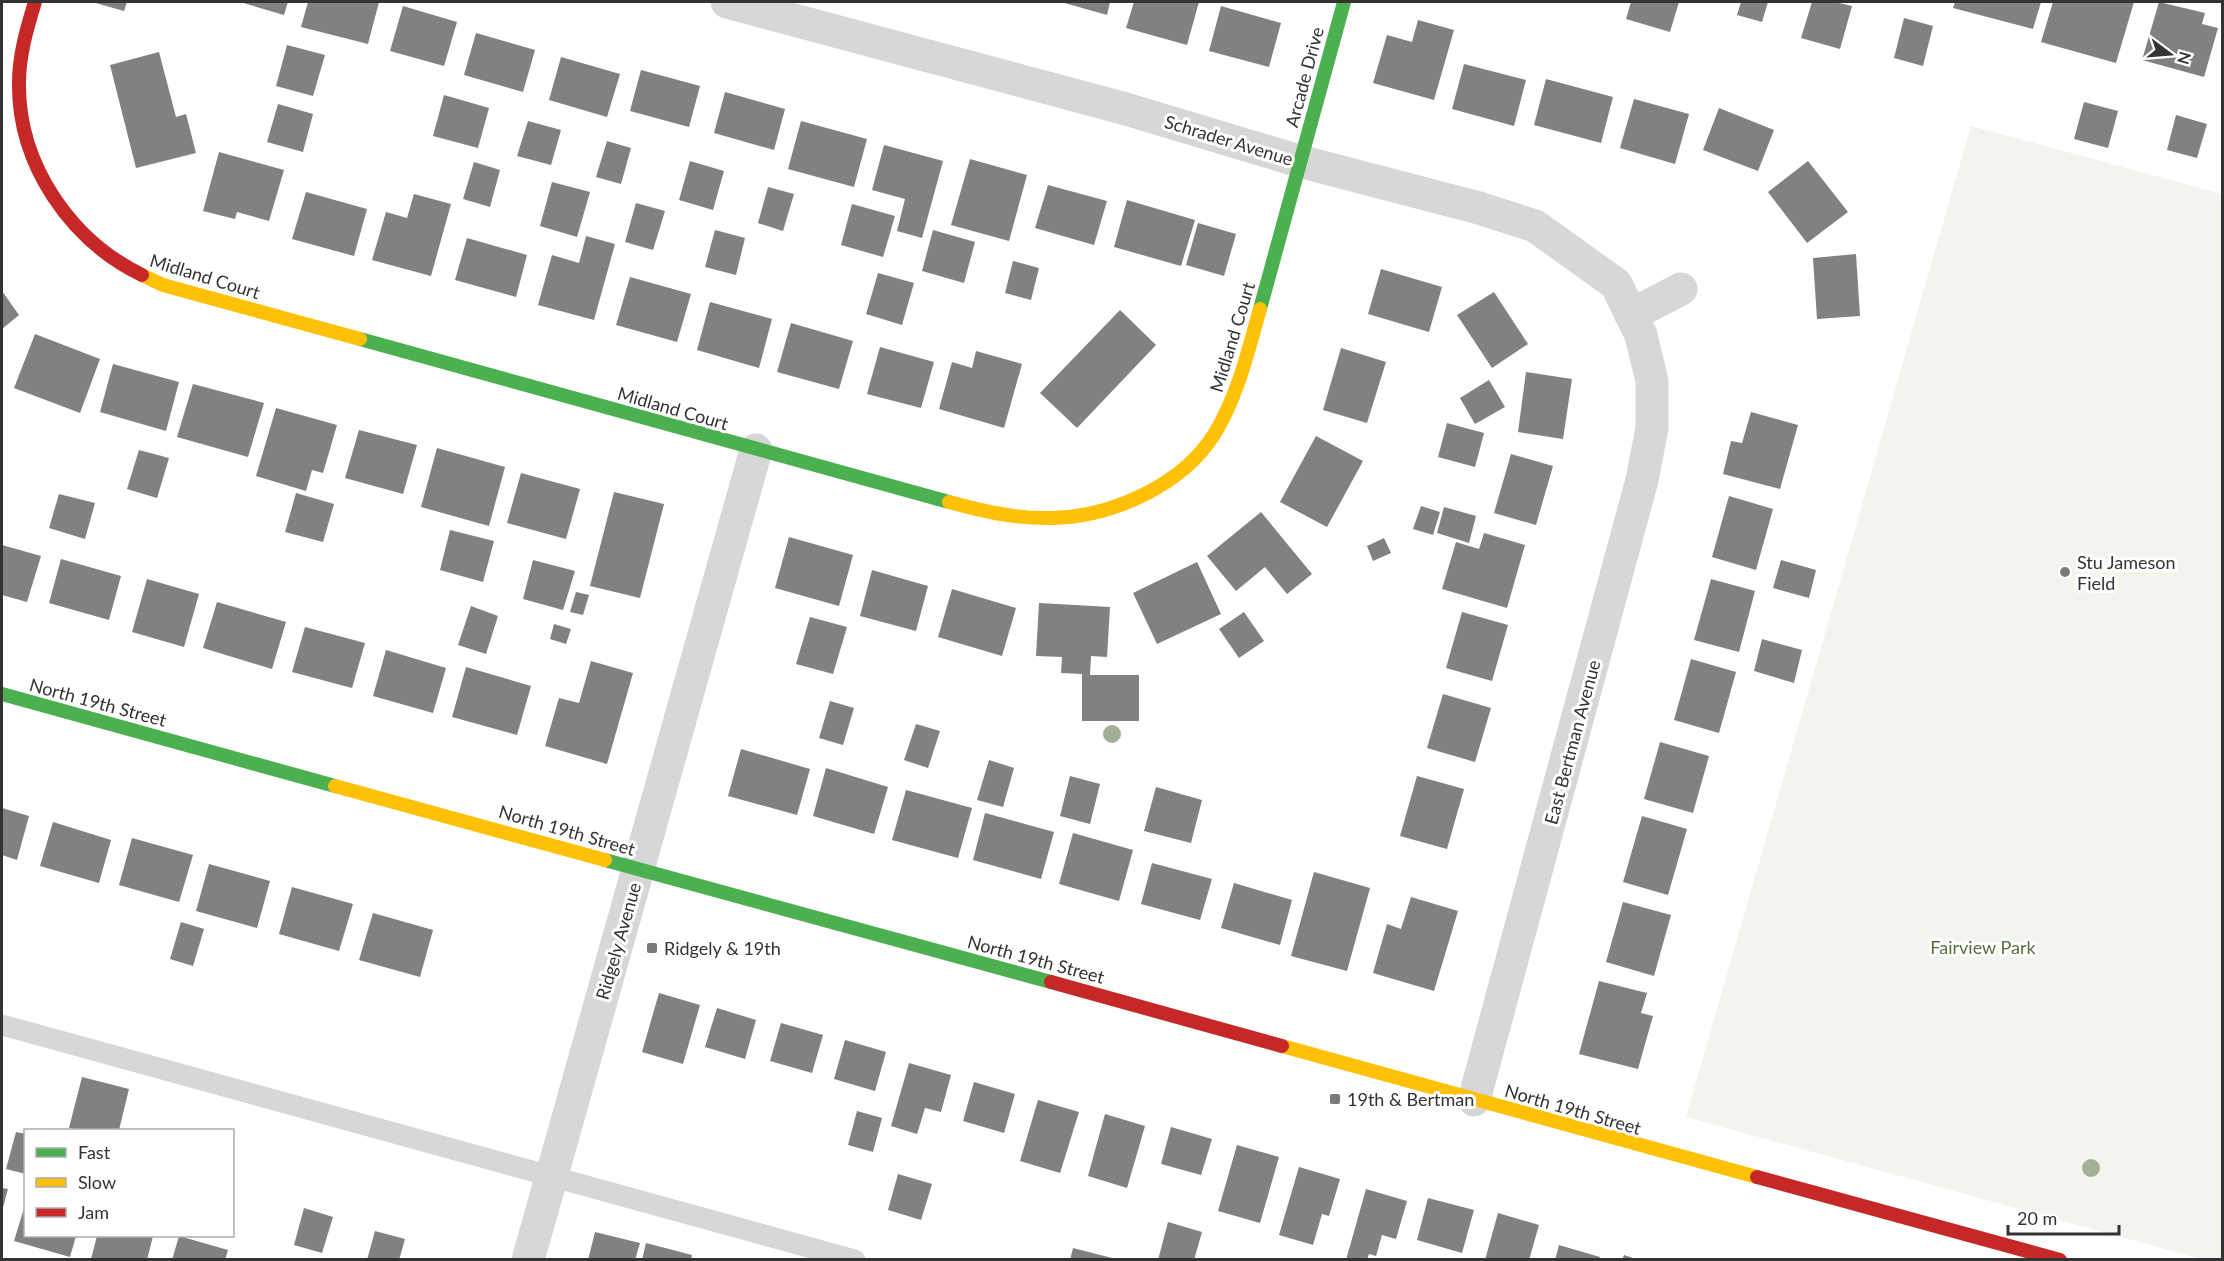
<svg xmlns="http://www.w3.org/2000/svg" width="2224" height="1261" font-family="Lato,sans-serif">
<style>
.green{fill:#f1f5ed}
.building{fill:#818181}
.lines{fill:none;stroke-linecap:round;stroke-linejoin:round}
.lane{stroke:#d7d7d7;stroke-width:21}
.street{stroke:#d7d7d7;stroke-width:33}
.fast{stroke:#4caf50;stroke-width:14}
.slow{stroke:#ffc107;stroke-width:14}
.jam{stroke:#c62828;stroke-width:14}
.tree{fill:#a2b095}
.poi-dot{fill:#7a7a7a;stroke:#fff;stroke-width:2}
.labels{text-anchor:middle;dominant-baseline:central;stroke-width:6;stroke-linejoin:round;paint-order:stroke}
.street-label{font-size:18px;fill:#333;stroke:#fff}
.poi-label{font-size:18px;fill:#333;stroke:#fff;text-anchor:start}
.park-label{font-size:18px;fill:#56703f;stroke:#fff}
</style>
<rect width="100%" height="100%" fill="#fff"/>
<!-- green -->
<polygon class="green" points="1971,126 2222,194 2222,1259 2201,1259 1686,1117"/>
<!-- building -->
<g class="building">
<polygon points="92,2 127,2 124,11"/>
<polygon points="240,2 288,2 284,15"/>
<polygon points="308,2 379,2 368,44 301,27"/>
<polygon points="1061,2 1110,2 1107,15"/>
<polygon points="1134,2 1199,2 1187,45 1126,28"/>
<polygon points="1631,2 1679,2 1670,32 1626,19"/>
<polygon points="1741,2 1768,2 1762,22 1737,15"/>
<polygon points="1812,2 1835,2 1852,6 1840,49 1801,38"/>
<polygon points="1955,2 2041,2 2033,29 1953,8"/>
<polygon points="2053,2 2134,2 2116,63 2041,42"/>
<polygon points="2159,2 2205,13 2202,24 2218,28 2204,77 2142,60"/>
<polygon points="403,6 457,22 444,66 390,51"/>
<polygon points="1221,6 1281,23 1269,67 1209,51"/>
<polygon points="1904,18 1933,26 1923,66 1894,58"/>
<polygon points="1418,20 1454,30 1434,100 1373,83 1387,35 1412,42"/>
<polygon points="476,33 535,50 523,92 464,75"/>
<polygon points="287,45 325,55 313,96 276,86"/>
<polygon points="159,52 176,117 186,114 196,153 136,168 110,65"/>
<polygon points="561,57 620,74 607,117 549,100"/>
<polygon points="1464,64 1526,80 1514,126 1452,109"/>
<polygon points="641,70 700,86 689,127 630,111"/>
<polygon points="1546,79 1613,97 1601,143 1534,125"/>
<polygon points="725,92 785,109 774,150 714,133"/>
<polygon points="444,95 489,108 478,148 433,136"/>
<polygon points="1634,99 1689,114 1675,164 1620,148"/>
<polygon points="2084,102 2118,111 2108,148 2074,139"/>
<polygon points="278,104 313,114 303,152 267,142"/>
<polygon points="1719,108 1774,130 1758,171 1703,150"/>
<polygon points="2176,115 2207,124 2197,158 2167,150"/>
<polygon points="528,121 561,130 551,165 517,156"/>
<polygon points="801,121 867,139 854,187 788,169"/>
<polygon points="607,141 631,148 621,184 596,177"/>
<polygon points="884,145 943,161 922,238 897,231 905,199 872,190"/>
<polygon points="219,152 284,170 269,221 237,212 235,219 203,211"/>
<polygon points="970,159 1027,175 1009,241 951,225"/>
<polygon points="690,161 724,171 713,210 679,200"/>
<polygon points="1808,161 1848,212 1807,243 1768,192"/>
<polygon points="474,162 500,170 490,207 463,199"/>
<polygon points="552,182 590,192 577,237 540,226"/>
<polygon points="1048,185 1107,201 1094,245 1035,228"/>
<polygon points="768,187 794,194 783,231 758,223"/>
<polygon points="306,192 367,209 354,256 292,239"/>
<polygon points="414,194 451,204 431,276 372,260 386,212 407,218"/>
<polygon points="1127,200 1195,220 1181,266 1114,247"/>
<polygon points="636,203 665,211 653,250 625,242"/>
<polygon points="852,204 895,216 883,257 841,245"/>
<polygon points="1198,223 1236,234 1224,276 1186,265"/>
<polygon points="715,230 745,238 736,275 705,267"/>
<polygon points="933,230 975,242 964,283 922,271"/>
<polygon points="586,236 615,244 594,320 538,305 552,255 579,263"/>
<polygon points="467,238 527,255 516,297 455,280"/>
<polygon points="1856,254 1860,316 1817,319 1813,258"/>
<polygon points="1013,261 1039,268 1031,300 1005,293"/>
<polygon points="1381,269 1442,287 1429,332 1368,314"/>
<polygon points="878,273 914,283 902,325 866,314"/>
<polygon points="630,277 691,294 677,342 616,325"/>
<polygon points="2,291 19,315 2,329"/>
<polygon points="1494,292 1528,344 1492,368 1457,315"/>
<polygon points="710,302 772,319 759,368 697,350"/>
<polygon points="1120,310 1156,345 1077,428 1040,393"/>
<polygon points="791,323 853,341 839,389 777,372"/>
<polygon points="35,334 100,359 80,413 14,388"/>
<polygon points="880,347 934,362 921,408 867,394"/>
<polygon points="1341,348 1386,362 1367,423 1323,410"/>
<polygon points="976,351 1022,364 1004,428 939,409 952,362 972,368"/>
<polygon points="113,364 179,382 166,431 100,412"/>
<polygon points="1526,372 1572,379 1563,439 1518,432"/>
<polygon points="1489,380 1505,407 1475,424 1460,398"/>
<polygon points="193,384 264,403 248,457 177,437"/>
<polygon points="276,408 337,425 323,473 312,470 306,491 256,476"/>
<polygon points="1751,412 1798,425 1780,489 1723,474 1731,441 1742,443"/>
<polygon points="1447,423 1484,433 1475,467 1438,457"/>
<polygon points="359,430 417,445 403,494 345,478"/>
<polygon points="1316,436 1363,461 1327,527 1280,502"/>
<polygon points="437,448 505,467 489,526 421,507"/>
<polygon points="139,450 169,458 157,498 127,489"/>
<polygon points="1511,454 1553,466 1536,525 1494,513"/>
<polygon points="521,473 580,489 566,539 507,523"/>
<polygon points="614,492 664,504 640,598 590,586"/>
<polygon points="296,493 334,504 323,542 285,532"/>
<polygon points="59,494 95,503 85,539 49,528"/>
<polygon points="1729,496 1773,509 1756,570 1712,557"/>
<polygon points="1421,506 1440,512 1433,535 1413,529"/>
<polygon points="1444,507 1476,516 1469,543 1437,533"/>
<polygon points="1261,512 1312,574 1287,594 1265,567 1236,591 1207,556"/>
<polygon points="450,530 494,541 483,582 440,570"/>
<polygon points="1484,533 1525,545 1507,608 1442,589 1456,542 1479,549"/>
<polygon points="789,537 853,555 839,606 775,588"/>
<polygon points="1384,538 1391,553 1373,561 1367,546"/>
<polygon points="2,545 41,556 27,602 2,595"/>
<polygon points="61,559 121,576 109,620 49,603"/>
<polygon points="533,560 575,571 563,610 523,599"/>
<polygon points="1781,560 1816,570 1809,598 1773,588"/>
<polygon points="1197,562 1221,614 1157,644 1133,593"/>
<polygon points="872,570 928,586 916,631 860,616"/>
<polygon points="147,579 199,594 184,647 132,632"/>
<polygon points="1711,579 1755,591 1739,652 1694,640"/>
<polygon points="952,589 1016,608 1002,656 938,637"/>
<polygon points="576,592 589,595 583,615 570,612"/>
<polygon points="217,602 286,622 272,669 203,648"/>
<polygon points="1039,603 1110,607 1107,657 1091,656 1090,675 1139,675 1139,721 1082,721 1082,674 1061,673 1062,657 1036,656"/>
<polygon points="471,606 498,616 486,654 458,645"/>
<polygon points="1244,612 1264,641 1239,658 1219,629"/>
<polygon points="1462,612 1508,625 1492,681 1446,668"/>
<polygon points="810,617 847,627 833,674 796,664"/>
<polygon points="554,624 571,629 566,644 550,639"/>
<polygon points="305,627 365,643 352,688 292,672"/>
<polygon points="1762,639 1802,650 1794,683 1754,671"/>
<polygon points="386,650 446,668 433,713 373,696"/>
<polygon points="1691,659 1736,672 1719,733 1674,720"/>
<polygon points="591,661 633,673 607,764 545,746 559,698 579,703"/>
<polygon points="466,667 531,686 517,735 452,717"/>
<polygon points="1443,694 1491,708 1475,762 1427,748"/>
<polygon points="830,701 854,708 843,745 819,738"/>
<polygon points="916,724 940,731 928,768 904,760"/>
<polygon points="1660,742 1709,756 1693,813 1644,799"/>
<polygon points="741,749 810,769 797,815 728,796"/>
<polygon points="989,760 1014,768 1003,807 977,800"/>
<polygon points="826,768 888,787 874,834 813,816"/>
<polygon points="1070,776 1100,784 1090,824 1060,816"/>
<polygon points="1417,776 1464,789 1447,849 1400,836"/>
<polygon points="1156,787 1202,800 1191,843 1144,831"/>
<polygon points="906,790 972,808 958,858 892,840"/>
<polygon points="2,808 29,816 17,860 2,855"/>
<polygon points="985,813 1054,832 1041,879 973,860"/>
<polygon points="1642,816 1687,829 1668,895 1623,882"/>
<polygon points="53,822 111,840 99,883 40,866"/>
<polygon points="1073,833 1133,850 1119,901 1059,884"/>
<polygon points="132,838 193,855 179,902 119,885"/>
<polygon points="1152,863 1212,879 1200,920 1141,904"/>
<polygon points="209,864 270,881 257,928 196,911"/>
<polygon points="1314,872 1370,888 1347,971 1291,956"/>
<polygon points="1234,883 1292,900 1280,945 1221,928"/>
<polygon points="292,887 353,904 339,951 279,934"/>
<polygon points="1411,897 1458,911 1434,991 1373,973 1387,924 1401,929"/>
<polygon points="1623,902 1671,915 1654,976 1606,962"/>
<polygon points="373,913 433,930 420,977 359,960"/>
<polygon points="181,922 204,929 193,966 170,959"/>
<polygon points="1599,981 1647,993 1641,1013 1653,1016 1638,1069 1579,1054"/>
<polygon points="659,993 700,1005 683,1064 642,1052"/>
<polygon points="717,1008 756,1020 745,1059 705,1047"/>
<polygon points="781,1023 823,1035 812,1073 770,1061"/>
<polygon points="845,1040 886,1052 875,1091 834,1079"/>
<polygon points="909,1063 951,1075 941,1112 925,1108 917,1134 891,1126"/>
<polygon points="82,1077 129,1089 119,1130 80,1130 69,1128"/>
<polygon points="974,1082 1015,1094 1004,1133 963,1121"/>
<polygon points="1038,1100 1079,1112 1060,1173 1020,1161"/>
<polygon points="857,1111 882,1118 873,1152 848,1145"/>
<polygon points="1105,1114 1145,1126 1127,1188 1088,1176"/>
<polygon points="1171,1127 1212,1139 1201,1175 1161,1164"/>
<polygon points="16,1132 26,1134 26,1174 6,1169"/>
<polygon points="1237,1145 1279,1157 1260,1223 1218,1211"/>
<polygon points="1299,1167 1340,1179 1329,1216 1322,1214 1313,1245 1279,1235"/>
<polygon points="898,1174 932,1184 921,1220 888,1210"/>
<polygon points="2,1188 8,1189 2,1211"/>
<polygon points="1366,1189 1407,1201 1396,1239 1382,1235 1376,1256 1369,1254 1367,1260 1346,1260"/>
<polygon points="1428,1198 1474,1210 1462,1253 1417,1240"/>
<polygon points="25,1205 26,1236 76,1236 70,1257 14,1241"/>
<polygon points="304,1208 333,1217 322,1253 294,1245"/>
<polygon points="1498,1213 1539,1225 1529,1260 1485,1260"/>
<polygon points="1168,1222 1202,1232 1194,1260 1158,1260"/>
<polygon points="375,1231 405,1239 399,1260 367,1260"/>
<polygon points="595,1232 640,1243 635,1260 588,1260"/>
<polygon points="97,1236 153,1236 147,1260 93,1260 91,1259"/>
<polygon points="179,1236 228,1250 225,1260 172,1260"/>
<polygon points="646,1243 692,1255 691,1260 642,1260"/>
<polygon points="1559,1245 1600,1257 1599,1260 1555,1260"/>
<polygon points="1073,1248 1116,1259 1116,1260 1070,1260"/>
<polygon points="1624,1255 1636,1259 1636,1260 1622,1260"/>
</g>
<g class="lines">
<!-- lane -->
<polyline class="lane" points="2,1025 855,1260"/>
<!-- street -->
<g class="street">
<polyline points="727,2 1126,109 1299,161 1479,208 1535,226 1616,284 1641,335 1652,381 1652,428 1642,480 1474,1100"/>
<polyline points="1631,315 1681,289"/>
<polyline points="528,1260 756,450"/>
</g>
<!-- fast -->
<g class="fast">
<polyline points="1260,309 1344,2"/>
<polyline points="360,339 949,502"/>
<polyline points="2,694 335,786"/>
<polyline points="605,860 1051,982"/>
</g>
<!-- slow -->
<g class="slow">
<polyline points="142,275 163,285 360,339"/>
<path d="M949,502c33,9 67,17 103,16 60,-1 131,-33 163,-85 23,-38 33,-82 45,-124"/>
<polyline points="335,786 605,860"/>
<polyline points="1282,1046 1757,1177"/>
</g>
<!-- jam -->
<g class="jam">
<path d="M35,2c-8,26 -16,53 -16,81 -1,81 51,157 123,192"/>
<polyline points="1051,982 1282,1046"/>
<polyline points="1757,1177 2060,1260"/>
</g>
</g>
<!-- trees -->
<g class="tree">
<circle cx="1112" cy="734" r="9"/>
<circle cx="2091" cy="1168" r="9"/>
</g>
<!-- markers -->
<g class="poi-dot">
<circle cx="2065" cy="572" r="6"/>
<rect x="646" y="942" width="12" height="12" rx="3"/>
<rect x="1329" y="1093" width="12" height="12" rx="3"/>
</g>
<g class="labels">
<!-- street labels -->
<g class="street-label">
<text transform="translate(1304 77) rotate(-75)">Arcade Drive</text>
<text transform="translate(1229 140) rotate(17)">Schrader Avenue</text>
<text transform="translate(205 276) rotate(17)">Midland Court</text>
<text transform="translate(1232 337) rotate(-73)">Midland Court</text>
<text transform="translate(673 408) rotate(16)">Midland Court</text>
<text transform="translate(98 702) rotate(15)">North 19th Street</text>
<text transform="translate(1572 742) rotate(-75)">East Bertman Avenue</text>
<text transform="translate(567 830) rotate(16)">North 19th Street</text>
<text transform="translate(618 941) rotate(-74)">Ridgely Avenue</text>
<text transform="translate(1036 959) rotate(15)">North 19th Street</text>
<text transform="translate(1573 1109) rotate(16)">North 19th Street</text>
</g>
<!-- poi labels -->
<g class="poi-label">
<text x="2077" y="562">Stu Jameson<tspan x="2077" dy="21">Field</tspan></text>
<text x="664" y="948">Ridgely &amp; 19th</text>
<text x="1347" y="1099">19th &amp; Bertman</text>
</g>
<!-- park labels -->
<g class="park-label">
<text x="1983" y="947">Fairview Park</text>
</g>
</g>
<!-- border -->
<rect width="2224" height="1261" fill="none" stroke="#333333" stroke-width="6"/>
<!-- legend -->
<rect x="24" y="1129" width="210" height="108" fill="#ffffff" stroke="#adadad" stroke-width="1.5"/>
<rect x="36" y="1148" width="30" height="9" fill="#4caf50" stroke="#adadad" stroke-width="1.5"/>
<text x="78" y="1159" font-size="18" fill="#333333">Fast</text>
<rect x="36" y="1178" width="30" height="9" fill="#ffc107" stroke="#adadad" stroke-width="1.5"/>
<text x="78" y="1189" font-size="18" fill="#333333">Slow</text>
<rect x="36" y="1208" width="30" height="9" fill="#c62828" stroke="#adadad" stroke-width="1.5"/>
<text x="78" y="1219" font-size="18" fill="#333333">Jam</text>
<!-- north arrow -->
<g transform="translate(2170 54) rotate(106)" stroke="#ffffff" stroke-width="4.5" paint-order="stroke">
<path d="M0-4.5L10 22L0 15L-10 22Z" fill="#333333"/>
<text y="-9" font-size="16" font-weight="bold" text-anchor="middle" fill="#333333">N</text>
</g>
<!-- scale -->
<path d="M2008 1225v9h111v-9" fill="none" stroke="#333333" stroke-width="3"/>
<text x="2017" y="1225" font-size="18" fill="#333333" stroke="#ffffff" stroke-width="4.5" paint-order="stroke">20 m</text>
</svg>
